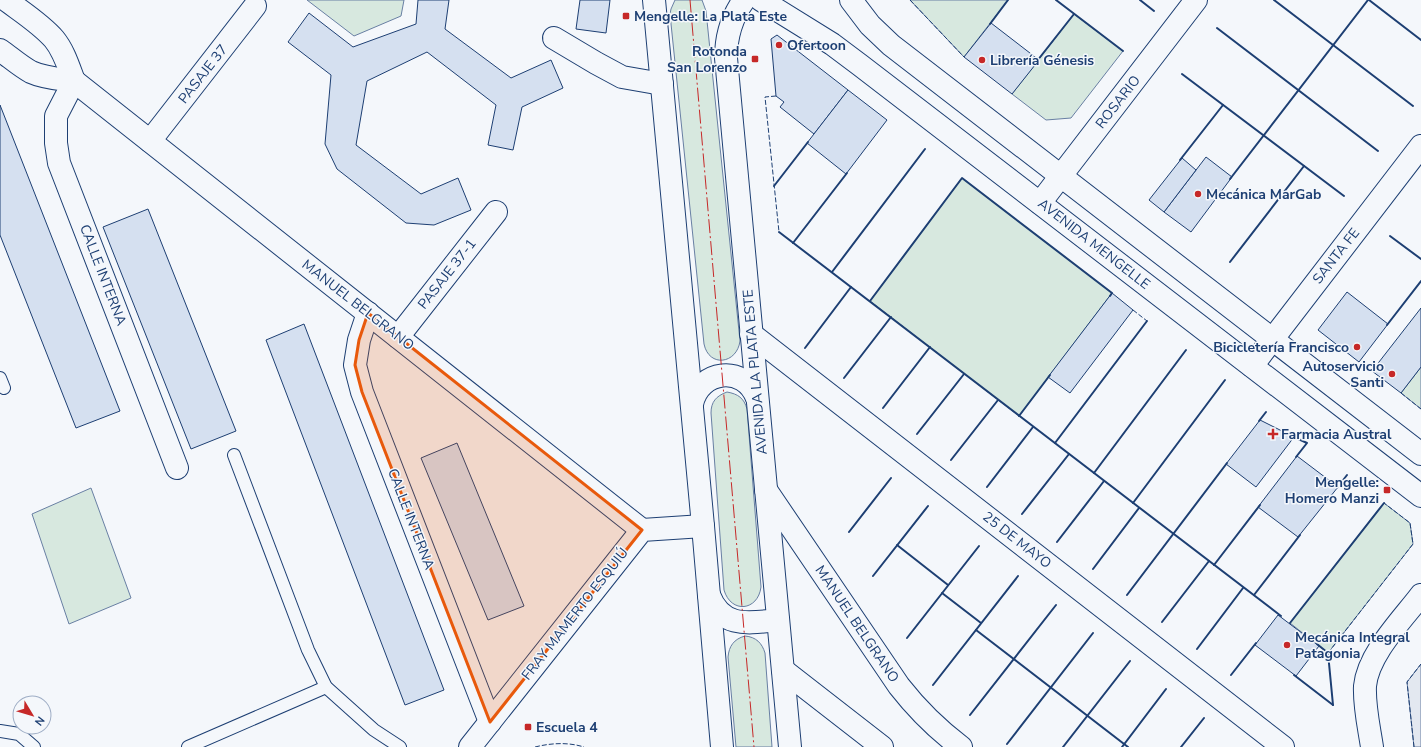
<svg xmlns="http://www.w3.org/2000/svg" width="1421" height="747" font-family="'Nunito Sans',sans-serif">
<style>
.green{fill:#d7e8df;stroke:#687fa3}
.parking{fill:#e3e8f0;stroke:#687fa3}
.building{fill:#d5e0f0;stroke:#1d3f73}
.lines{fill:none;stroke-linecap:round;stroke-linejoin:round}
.service-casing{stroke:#1d3f73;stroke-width:14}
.minor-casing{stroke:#1d3f73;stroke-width:24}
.tertiary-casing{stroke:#1d3f73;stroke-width:24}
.secondary-casing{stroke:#1d3f73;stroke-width:24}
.primary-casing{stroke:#1d3f73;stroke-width:24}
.service{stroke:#f4f7fb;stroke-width:12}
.minor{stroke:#f4f7fb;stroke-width:22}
.tertiary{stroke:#f4f7fb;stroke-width:22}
.secondary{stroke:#f4f7fb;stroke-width:22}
.primary{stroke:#f4f7fb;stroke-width:22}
.fence{stroke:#1d3f73;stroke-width:1;stroke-dasharray:5 2;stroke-linecap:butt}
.wall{stroke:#1d3f73;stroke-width:2}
.power{stroke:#c62828;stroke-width:1;stroke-dasharray:14 3 2 3;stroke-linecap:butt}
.marked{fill:#e8590c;fill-opacity:0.2;stroke:#e8590c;stroke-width:3;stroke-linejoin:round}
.poi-dot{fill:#c62828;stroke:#f4f7fb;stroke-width:1.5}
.labels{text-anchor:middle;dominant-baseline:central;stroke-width:3;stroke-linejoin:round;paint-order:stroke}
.poi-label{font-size:14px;font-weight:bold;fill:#1d3f73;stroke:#f4f7fb;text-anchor:start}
.street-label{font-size:14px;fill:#1d3f73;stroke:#f4f7fb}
</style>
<rect width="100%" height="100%" fill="#f4f7fb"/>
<!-- green -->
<g class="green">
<polygon points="307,0 404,0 401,16 354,36"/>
<path d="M675,0h27l4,11 34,330c-3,23 -31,27 -36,3l-34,-330 1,-5z"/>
<polygon points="910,0 1008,0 964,57"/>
<polygon points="1074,14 1123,51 1071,118 1046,120 1012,94"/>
<polygon points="962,178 1112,293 1019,416 870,301"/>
<polygon points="1421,367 1421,409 1401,393"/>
<path d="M727,392c11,2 17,6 20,17l14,178c-3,24 -30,27 -37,3l-13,-177c0,-11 5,-17 16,-21z"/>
<polygon points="91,488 131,598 69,624 32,514"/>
<polygon points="1384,503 1410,523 1413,544 1328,653 1290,623"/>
<path d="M745,636c11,1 17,7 20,17l7,94h-36l-8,-90c1,-11 6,-18 17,-21z"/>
</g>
<!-- parking -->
<polygon class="parking" points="1421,664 1421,747 1414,747 1407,682"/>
<!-- building -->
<g class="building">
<polygon points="418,0 449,0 445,29 511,78 551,60 563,88 522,107 513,150 488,145 496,105 427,52 367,81 356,145 421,194 458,178 471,210 434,225 406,223 337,169 325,144 331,75 288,42 309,13 353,47 416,24"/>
<polygon points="580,0 610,0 606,33 576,29"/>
<polygon points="991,23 1039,60 1012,94 964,57"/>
<polygon points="777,35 848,90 814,134 780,107 784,102 776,96 771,39"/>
<polygon points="848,90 887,120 846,174 807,143"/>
<polygon points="0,105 120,411 76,428 0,235"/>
<polygon points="1206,157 1232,177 1191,232 1164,212"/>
<polygon points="1182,158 1196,170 1164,212 1149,200"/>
<polygon points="148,209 236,431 191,449 103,227"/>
<polygon points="1347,292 1388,324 1359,362 1318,330"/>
<polygon points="1112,293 1133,310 1070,393 1048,377"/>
<polygon points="1421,308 1421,367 1401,393 1372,371"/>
<polygon points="304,324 444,690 405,705 266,340"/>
<polygon points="1260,420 1294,437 1256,487 1226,464"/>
<polygon points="457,443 524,606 488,620 421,458"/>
<polygon points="1297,456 1338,487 1298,537 1258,507"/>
<polygon points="1278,615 1319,646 1296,676 1255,645"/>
</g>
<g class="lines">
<!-- service casing -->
<g class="service-casing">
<g id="service">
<polyline points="0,378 4,388"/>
<polyline points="234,455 308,650 326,687 374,730 400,747"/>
<polyline points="0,731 19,734 34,747"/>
<polyline points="188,747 326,687"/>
</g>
</g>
<!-- minor casing -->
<g class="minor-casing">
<g id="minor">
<path d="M6,0c16,12 35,24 48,39 10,12 15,29 20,42"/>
<polyline points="554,38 596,63 622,77 662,84"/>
<path d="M0,50c10,7 20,16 31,22 13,6 29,7 43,9l568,449"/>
<polyline points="74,81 56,116 56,143 59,163 177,468"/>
<polyline points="150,141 255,6"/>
<polyline points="1040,203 1196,0"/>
<polyline points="368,313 359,340 355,365 362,392 490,722"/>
<polyline points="751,334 1283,747"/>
<polyline points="398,337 496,212"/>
<polyline points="1252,366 1421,146"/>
<path d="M766,490l133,196c18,23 38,43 62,61"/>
<polyline points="783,670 882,747"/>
<path d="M1372,747c-3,-20 -8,-41 -7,-61 3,-32 37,-66 56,-91"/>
</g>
</g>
<!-- tertiary casing -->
<g class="tertiary-casing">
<polyline id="tertiary" points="470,747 642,530 703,526"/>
</g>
<!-- secondary casing -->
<g class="secondary-casing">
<g id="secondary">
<polyline points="654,0 703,526 722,747"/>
<path d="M744,0c-13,18 -18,36 -18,58l64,689"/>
<path d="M692,404c7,-34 52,-40 65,-6"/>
<path d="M709,595c13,34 40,28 69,25"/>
</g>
</g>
<!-- primary casing -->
<g class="primary-casing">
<g id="primary">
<polyline points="761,0 832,44 860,65 1421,496"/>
<polyline points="851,0 870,25 891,45 1421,454"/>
</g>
</g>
<!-- service -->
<use href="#service" class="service"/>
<!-- minor -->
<use href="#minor" class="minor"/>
<!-- tertiary -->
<use href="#tertiary" class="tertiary"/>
<!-- secondary -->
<use href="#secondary" class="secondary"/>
<!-- primary -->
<use href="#primary" class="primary"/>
<!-- fence -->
<g class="fence">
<polyline points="910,0 964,57"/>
<polyline points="776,96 765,97 779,232"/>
<polyline points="1133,310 1147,321"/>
<polyline points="1401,393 1421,409"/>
<polyline points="1328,653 1413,544 1410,523 1384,503"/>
<path d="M535,747c16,-4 33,-5 49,0"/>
<polyline points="1414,747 1407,682 1421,664"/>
</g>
<!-- wall -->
<g class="wall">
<polyline points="1056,0 1123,51"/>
<polyline points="1140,0 1154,11"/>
<polyline points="1274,0 1413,106"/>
<polyline points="1369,0 1421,40"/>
<polyline points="990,24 1008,0"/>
<polyline points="1217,28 1378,151"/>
<polyline points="1037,61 1074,14"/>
<polyline points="1182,74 1344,196"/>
<polyline points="1180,160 1223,105"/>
<polyline points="1230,179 1368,0"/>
<polyline points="774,186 808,142"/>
<polyline points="779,232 1281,616"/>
<polyline points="1390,236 1421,259"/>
<polyline points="793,243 847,173"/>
<polyline points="1230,262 1304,166"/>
<polyline points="832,272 925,149"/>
<polyline points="870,301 962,178 1112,293 1110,296"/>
<polyline points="1387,325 1421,281"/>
<polyline points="805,348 851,287"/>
<polyline points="844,378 891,317"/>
<polyline points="883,408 930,347"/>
<polyline points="1019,416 1050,375"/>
<polyline points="1259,421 1266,412"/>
<polyline points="917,434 964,374"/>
<polyline points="1294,437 1307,443 1296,457"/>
<polyline points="1055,443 1147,321"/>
<polyline points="951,460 998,400"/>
<polyline points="1094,473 1186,350"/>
<polyline points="987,487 1033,427"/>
<polyline points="1337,488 1347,475"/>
<polyline points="1133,503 1225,380"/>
<polyline points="1022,514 1069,454"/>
<polyline points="849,532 891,478"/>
<polyline points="1057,542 1104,481"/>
<polyline points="897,545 948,585"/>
<polyline points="1214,565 1260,505"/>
<polyline points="1093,569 1139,508"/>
<polyline points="873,576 928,506"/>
<polyline points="942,593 981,623"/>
<polyline points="1127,595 1227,463"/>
<polyline points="1254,595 1300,535"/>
<polyline points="1162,622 1209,561"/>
<polyline points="1290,623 1384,503"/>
<polyline points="976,630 1128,747"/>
<polyline points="907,638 979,546"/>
<polyline points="1317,644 1328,653 1333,705"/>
<polyline points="1197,649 1243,588"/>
<polyline points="1231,675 1256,643"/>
<polyline points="1294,675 1333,705"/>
<polyline points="933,685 1018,576"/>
<polyline points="970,715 1056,605"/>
<polyline points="1007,744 1093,633"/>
<polyline points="1063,747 1130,661"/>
<polyline points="1122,747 1166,689"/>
<polyline points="1181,747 1204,718"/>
</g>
<!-- power -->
<polyline class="power" points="690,0 754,747"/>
</g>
<!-- marked area -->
<path class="marked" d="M368,313l274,217 -152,192 -128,-330 -7,-27 4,-25z"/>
<!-- markers -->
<g class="poi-dot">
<rect x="622" y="12" width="8" height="8" rx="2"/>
<circle cx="779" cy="45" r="4"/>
<rect x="751" y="55" width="8" height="8" rx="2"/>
<circle cx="982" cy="60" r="4"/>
<circle cx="1198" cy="194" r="4"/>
<circle cx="1357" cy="347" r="4"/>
<circle cx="1392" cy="374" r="4"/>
<path d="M1271 428h4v4h4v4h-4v4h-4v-4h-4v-4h4z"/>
<rect x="1383" y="486" width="8" height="8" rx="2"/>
<circle cx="1287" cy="645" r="4"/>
<rect x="524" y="723" width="8" height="8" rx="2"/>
</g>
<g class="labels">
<!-- poi labels -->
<g class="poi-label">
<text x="634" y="16">Mengelle: La Plata Este</text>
<text x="787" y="45">Ofertoon</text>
<text x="747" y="51" text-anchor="end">Rotonda<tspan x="747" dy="16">San Lorenzo</tspan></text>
<text x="990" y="60">Librería Génesis</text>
<text x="1206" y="194">Mecánica MarGab</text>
<text x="1349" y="347" text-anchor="end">Bicicletería Francisco</text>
<text x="1384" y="366" text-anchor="end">Autoservicio<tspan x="1384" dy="16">Santi</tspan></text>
<text x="1281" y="434">Farmacia Austral</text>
<text x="1379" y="482" text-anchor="end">Mengelle:<tspan x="1379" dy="16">Homero Manzi</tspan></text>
<text x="1295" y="637">Mecánica Integral<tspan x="1295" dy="16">Patagonia</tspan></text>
<text x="536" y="727">Escuela 4</text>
</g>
<!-- street labels -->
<g class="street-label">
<text transform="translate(203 74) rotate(-52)">PASAJE 37</text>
<text transform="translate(1118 102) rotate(-52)">ROSARIO</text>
<text transform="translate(1094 244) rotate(38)">AVENIDA MENGELLE</text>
<text transform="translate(1336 256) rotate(-52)">SANTA FE</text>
<text transform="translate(447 274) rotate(-52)">PASAJE 37-1</text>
<text transform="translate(103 275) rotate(69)">CALLE INTERNA</text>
<text transform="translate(358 305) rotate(38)">MANUEL BELGRANO</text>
<text transform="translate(755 372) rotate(-95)">AVENIDA LA PLATA ESTE</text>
<text transform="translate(411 519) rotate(69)">CALLE INTERNA</text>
<text transform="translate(1017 540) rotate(38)">25 DE MAYO</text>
<text transform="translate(575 614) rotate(-52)">FRAY MAMERTO ESQUIÚ</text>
<text transform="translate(857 624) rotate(56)">MANUEL BELGRANO</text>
</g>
</g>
<!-- north arrow -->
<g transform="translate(32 715) rotate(128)"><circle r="19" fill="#f4f7fb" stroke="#9eadc5"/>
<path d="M0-3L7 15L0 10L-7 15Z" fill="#c62828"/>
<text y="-6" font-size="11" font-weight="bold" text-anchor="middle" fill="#1d3f73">N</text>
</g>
</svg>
